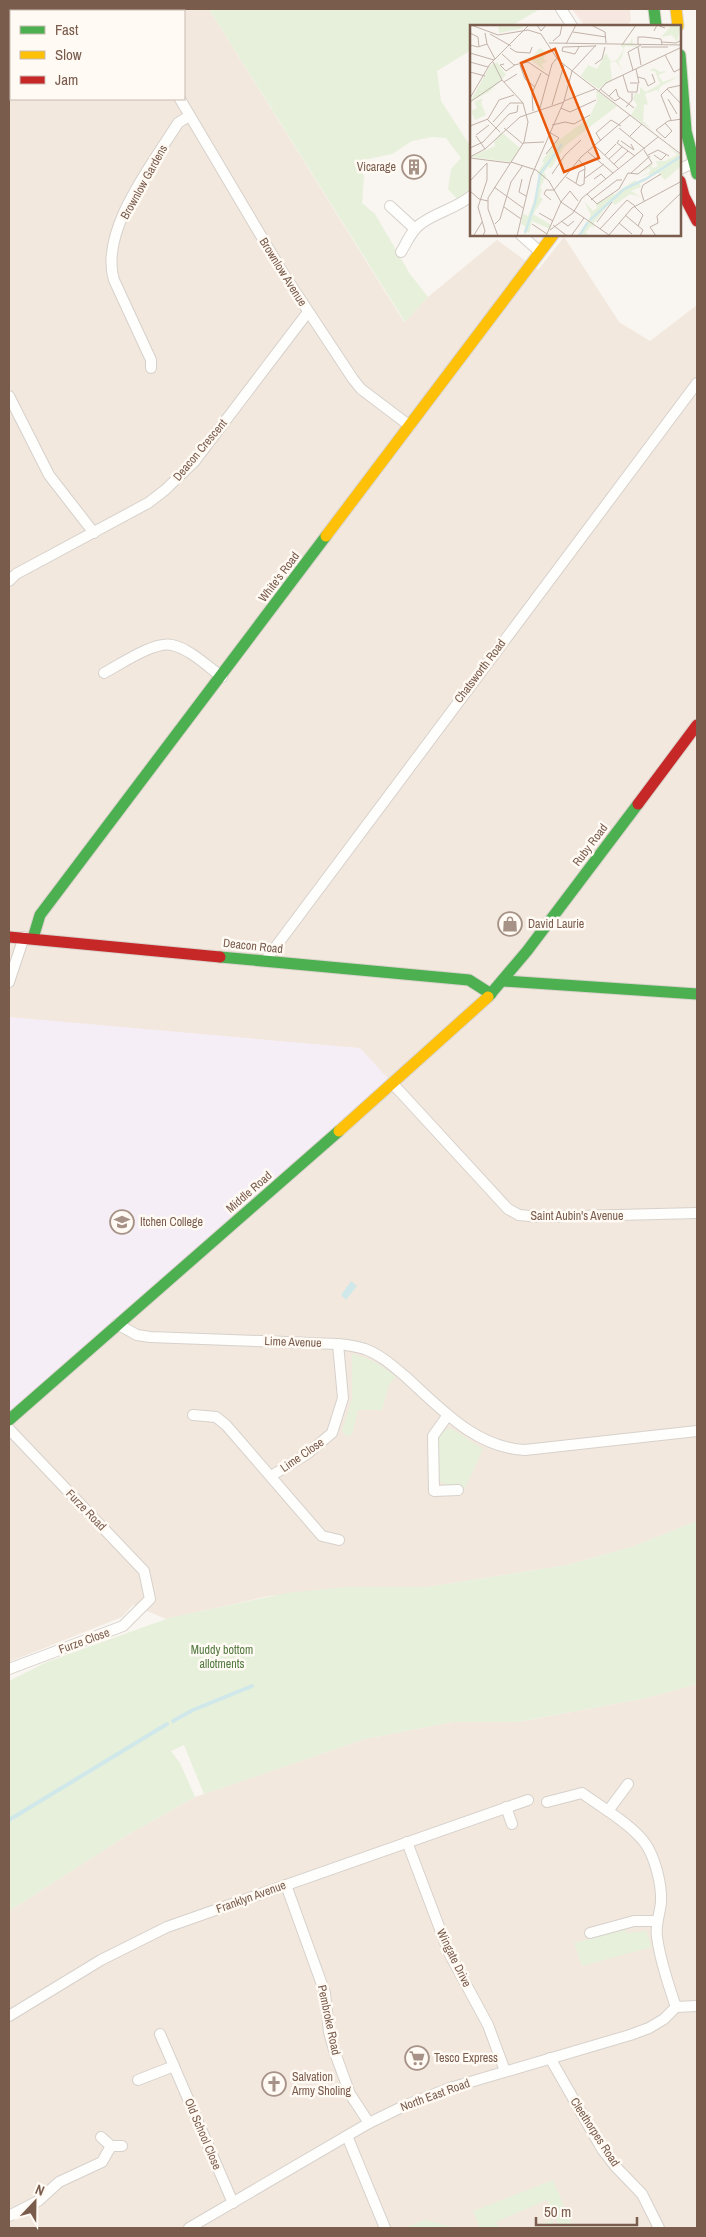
<svg xmlns="http://www.w3.org/2000/svg" width="706" height="2237" font-family="'Archivo Narrow',sans-serif">
<style>
.residential{fill:#f2e8de;fill-rule:evenodd}
.commercial{fill:#f6e8e1}
.education{fill:#f6eef6}
.green{fill:#e7f0db}
.water{fill:#d0e8ea}
.lines{fill:none;stroke-linecap:round;stroke-linejoin:round}
.stream{stroke:#d0e8ea;stroke-width:4}
.street-casing{stroke:#d7d1cb;stroke-width:12}
.fast-casing{stroke:#d9d2cb;stroke-width:13}
.slow-casing{stroke:#d9d2cb;stroke-width:13}
.jam-casing{stroke:#d9d2cb;stroke-width:13}
.street{stroke:#fefefd;stroke-width:10}
.fast{stroke:#4caf50;stroke-width:11}
.slow{stroke:#ffc107;stroke-width:11}
.jam{stroke:#c62828;stroke-width:11}
.labels{text-anchor:middle;dominant-baseline:central;stroke-width:5;stroke-linejoin:round;paint-order:stroke}
.poi-label{font-size:12px;fill:#7a5c4d;stroke:#fffaf3;text-anchor:start}
.street-label{font-size:12px;fill:#7a5c4d;stroke:#fffaf3}
.park-label{font-size:12px;fill:#537a41;stroke:#fffaf3}
.inset-river{fill:none;stroke:#d0e8ea;stroke-width:2.5}
.inset-road{fill:none;stroke:#c2b3aa;stroke-width:1}
.view{fill:#e8590c;fill-opacity:0.15;stroke:#e8590c;stroke-width:2.5}
.inset-edge{fill:none;stroke:#7a5c4d;stroke-width:2.5}
</style>
<rect width="100%" height="100%" fill="#f9f5f0"/>
<!-- residential -->
<g class="residential">
<path d="M9,9h200l195,313 24,-25 69,-57 41,30 26,-33 55,85 31,19 47,-36v1216l-65,26 -65,18 -140,22h-80l-78,9 -103,23 -33,-14 -11,12 -113,45zM11,11h173v88h-173z"/>
<polygon points="697,1684 697,2228 9,2228 9,1911 129,1834 195,1797 365,1739 452,1722 519,1722 646,1698"/>
</g>
<!-- commercial -->
<polygon class="commercial" points="572,9 630,9 631,21 626,26 585,26"/>
<!-- education -->
<polygon class="education" points="9,1017 360,1048 393,1084 9,1420"/>
<!-- green -->
<g class="green">
<polygon points="209,9 540,9 511,26 471,26 471,50 437,71 441,101 471,147 471,188 457,199 448,189 451,169 461,158 446,138 432,137 412,141 392,154 354,162 364,176 362,203 375,214 410,274 428,297 405,322"/>
<path d="M352,1354c18,4 30,11 44,23l-7,8 -7,25h-24l-6,25 -6,1 -4,-5 10,-32z"/>
<polygon points="451,1428 483,1449 465,1488 448,1487 438,1479 437,1440 444,1430"/>
<polygon points="697,1521 697,1684 646,1698 518,1722 452,1722 365,1739 204,1794 184,1745 171,1751 180,1763 195,1797 129,1834 9,1911 9,1681 47,1662 169,1618 287,1593 347,1587 427,1587 567,1565 632,1547"/>
<polygon points="625,1929 626,1933 646,1931 652,1947 582,1966 574,1943"/>
<polygon points="553,2180 573,2228 560,2228 547,2200 496,2222 499,2228 480,2228 473,2211"/>
<polygon points="425,2220 457,2228 404,2228"/>
<polygon points="552,2220 556,2228 531,2228"/>
</g>
<!-- water -->
<polygon class="water" points="351,1281 357,1286 346,1300 341,1295"/>
<g class="lines">
<!-- stream -->
<g class="stream">
<polyline points="173,1721 193,1710 252,1686"/>
<polyline points="9,1820 167,1724"/>
</g>
<!-- street casing -->
<g class="street-casing">
<g id="street">
<polyline points="83,9 89,11"/>
<polyline points="561,9 572,26"/>
<polyline points="180,99 283,273 353,379 361,389 410,426"/>
<polyline points="680,169 693,163"/>
<polyline points="390,206 415,229"/>
<polyline points="521,235 540,252"/>
<path d="M401,252c6,-10 11,-23 21,-29 15,-11 35,-15 49,-27"/>
<path d="M151,368v-8l-37,-80c-15,-49 39,-117 64,-157l11,-7"/>
<polyline points="9,396 49,475 94,533"/>
<polyline points="9,581 16,574 148,503 165,490 194,462 308,312"/>
<path d="M104,673c17,-9 50,-32 68,-28 18,4 35,21 50,32"/>
<polyline points="265,961 697,383"/>
<polyline points="9,982 24,937"/>
<polyline points="393,1084 508,1209 519,1215 540,1217 697,1213"/>
<path d="M117,1324l20,11 13,2 188,7c9,1 18,2 27,5 16,6 28,17 41,28 34,31 70,71 119,73l172,-19"/>
<polyline points="193,1415 216,1417 226,1425 322,1536 339,1540"/>
<polyline points="448,1415 433,1436 434,1491 458,1490"/>
<polyline points="9,1429 144,1571 150,1599 123,1626 9,1669"/>
<polyline points="271,1476 307,1454 332,1433 343,1398 338,1344"/>
<path d="M547,1802l35,-9c19,14 49,31 63,50 10,14 17,42 16,59 -1,12 -6,23 -4,35 3,23 11,47 19,70"/>
<polyline points="506,1807 512,1824"/>
<polyline points="608,1811 628,1784"/>
<polyline points="407,1842 449,1953 488,2025 505,2071"/>
<polyline points="286,1885 325,1993 329,2032 334,2050 350,2094 369,2123"/>
<polyline points="590,1933 634,1921 657,1921"/>
<polyline points="9,2016 101,1960 167,1927 528,1800"/>
<polyline points="160,2034 233,2203"/>
<polyline points="550,2058 602,2149 615,2166 642,2194 659,2228"/>
<polyline points="138,2080 174,2066"/>
<polyline points="347,2136 385,2228"/>
<polyline points="101,2137 111,2146"/>
<polyline points="9,2216 38,2201 59,2182 102,2162 111,2146 122,2146"/>
<polyline points="189,2228 369,2123 406,2105 450,2088 630,2035 649,2028 664,2019 676,2007 697,2006"/>
</g>
</g>
<!-- fast casing -->
<g class="fast-casing">
<g id="fast">
<polyline points="654,9 656,26"/>
<polyline points="680,55 686,131 697,174"/>
<polyline points="33,938 40,915 326,536"/>
<polyline points="220,957 469,980 491,994"/>
<polyline points="504,981 697,994"/>
<polyline points="488,997 527,951 638,804"/>
<polyline points="9,1420 339,1131"/>
</g>
</g>
<!-- slow casing -->
<g class="slow-casing">
<g id="slow">
<polyline points="676,9 678,26"/>
<polyline points="326,536 553,235"/>
<polyline points="339,1131 488,997"/>
</g>
</g>
<!-- jam casing -->
<g class="jam-casing">
<g id="jam">
<polyline points="680,181 684,196 697,221"/>
<polyline points="638,804 697,725"/>
<polyline points="9,937 220,957"/>
</g>
</g>
<!-- street -->
<use href="#street" class="street"/>
<!-- fast -->
<use href="#fast" class="fast"/>
<!-- slow -->
<use href="#slow" class="slow"/>
<!-- jam -->
<use href="#jam" class="jam"/>
</g>
<!-- icons -->
<defs>
<g id="building-ring" transform="scale(1.25)"><circle r="9.5" fill="#fffaf3" stroke="#a69286" stroke-width="1.5"/><path d="M-4-6H4V6H1V3H-1V6H-4ZM-2.5-4.3h1.7v1.8h-1.7ZM.8-4.3h1.7v1.8H.8ZM-2.5-1h1.7V.8h-1.7ZM.8-1h1.7V.8H.8Z" fill="#a69286"/></g>
<g id="shop-ring" transform="scale(1.25)"><circle r="9.5" fill="#fffaf3" stroke="#a69286" stroke-width="1.5"/><path d="M-5-2.5h2.3a2.7 3.5 0 0 1 5.4 0H5L5.5 6h-11ZM-1.5-2.5h3a1.5 2.3 0 0 0-3 0Z" fill="#a69286"/></g>
<g id="university-ring" transform="scale(1.25)"><circle r="9.5" fill="#fffaf3" stroke="#a69286" stroke-width="1.5"/><path d="M0-5L7-2L0 1L-7-2ZM-4 1L0 2.5L4 1V4Q0 6-4 4Z" fill="#a69286"/></g>
<g id="supermarket-ring" transform="scale(1.25)"><circle r="9.5" fill="#fffaf3" stroke="#a69286" stroke-width="1.5"/><path d="M-6-5.5h2.5l.6 2H6L4.5 2H-2.5L-4.4-4H-6ZM-1.5 3.2a1.3 1.3 0 1 0 .1 0ZM3 3.2a1.3 1.3 0 1 0 .1 0Z" fill="#a69286"/></g>
<g id="church-ring" transform="scale(1.25)"><circle r="9.5" fill="#fffaf3" stroke="#a69286" stroke-width="1.5"/><path d="M-1.2-6h2.4v3.5h3.3v2.4h-3.3V6h-2.4V-.1h-3.3v-2.4h3.3Z" fill="#a69286"/></g>
</defs>
<g fill-rule="evenodd">
<use href="#building-ring" x="414" y="167"/>
<use href="#shop-ring" x="510" y="924"/>
<use href="#university-ring" x="122" y="1222"/>
<use href="#supermarket-ring" x="417" y="2058"/>
<use href="#church-ring" x="274" y="2084"/>
</g>
<g class="labels">
<!-- poi labels -->
<g class="poi-label">
<text x="396" y="167" text-anchor="end">Vicarage</text>
<text x="528" y="924">David Laurie</text>
<text x="140" y="1222">Itchen College</text>
<text x="434" y="2058">Tesco Express</text>
<text x="292" y="2077">Salvation<tspan x="292" dy="14">Army Sholing</tspan></text>
</g>
<!-- street labels -->
<g class="street-label">
<text transform="translate(144 182) rotate(-61)">Brownlow Gardens</text>
<text transform="translate(283 272) rotate(58)">Brownlow Avenue</text>
<text transform="translate(200 450) rotate(-50)">Deacon Crescent</text>
<text transform="translate(279 577) rotate(-53)">White's Road</text>
<text transform="translate(480 671) rotate(-53)">Chatsworth Road</text>
<text transform="translate(590 845) rotate(-53)">Ruby Road</text>
<text transform="translate(253 946) rotate(6)">Deacon Road</text>
<text transform="translate(249 1192) rotate(-41)">Middle Road</text>
<text x="577" y="1216">Saint Aubin's Avenue</text>
<text transform="translate(293 1342) rotate(2)">Lime Avenue</text>
<text transform="translate(302 1455) rotate(-35)">Lime Close</text>
<text transform="translate(86 1510) rotate(46)">Furze Road</text>
<text transform="translate(84 1641) rotate(-20)">Furze Close</text>
<text transform="translate(251 1897) rotate(-20)">Franklyn Avenue</text>
<text transform="translate(454 1958) rotate(64)">Wingate Drive</text>
<text transform="translate(329 2020) rotate(78)">Pembroke Road</text>
<text transform="translate(435 2095) rotate(-20)">North East Road</text>
<text transform="translate(595 2132) rotate(57)">Cleethorpes Road</text>
<text transform="translate(203 2134) rotate(67)">Old School Close</text>
</g>
<!-- park labels -->
<g class="park-label">
<text x="222" y="1650">Muddy bottom<tspan x="222" dy="14">allotments</tspan></text>
</g>
</g>
<!-- overview -->
<g transform="translate(470 25)">
<rect width="211" height="211" fill="#f9f5f0"/>
<path d="M28,0h20l6,3 -25,5zM202,0h9l-4,17 -5,-7 -11,2zM162,13l1,6 7,3 -15,-1 -4,13 -3,2 4,10 -6,-10 -6,2 2,17 -14,9 -17,-13 7,-11 9,4 9,-16 5,9 7,-3 6,-10 -4,-4 10,-2zM70,23l7,5 -4,5 4,4 -6,2 5,7 -18,-13 -9,1 13,-2zM27,37l9,13 -17,17 -19,10 20,-36zM184,43l6,4 4,-1 2,1 -8,3 5,7 17,-6 -19,10 -3,4 4,3 -6,-3 -11,4 3,11 -4,-1 -1,17 10,10 -22,-16 6,-10 -4,-6 2,-6 5,1v-7l6,5 14,-8 -5,-13h-6zM126,65l21,16 -52,40 -14,22 -3,-1 -4,5 2,4 -6,12 2,1 -2,8 3,2 -10,15 18,11 -1,4 -18,-8 -3,12 -3,-2 -2,5 1,-10 -4,-2 2,-10 5,2 5,-12 7,-27 -3,-4 7,-10 -2,-2 13,-18 34,-25 8,-17zM13,73l-2,5 5,12 -11,5 -4,-9 6,-3 -3,-6zM31,107l19,16 -9,14 -40,-5 24,-11 -1,-4zM198,121l13,10v10l-16,14 -7,-7 -19,9 2,5 -10,4 10,6 -11,-3 -15,11 -4,-4 -18,23 1,4 -3,-2 -5,6 2,4h-8l11,-21 -7,-14 9,10 4,-3 -1,-4 16,-9 -2,-4 4,4 21,-15 2,2 12,-5v-4l-10,5 12,-7 -2,-3 -8,5 12,-10 -2,6 7,-3 -2,-5h9l12,-6z" fill="#e7f0db"/>
<path class="inset-river" d="M120,195l34,-31 22,-10 34,-22M55,208l10,-30 5,-29 22,-30M109,211l9,-14"/>
<path class="inset-road" d="M1,0l27,10 30,-5 13,4 17,26 124,95M67,0l4,6 5,-6M121,0l14,7 1,11M184,6l3,-6 8,3M103,7l33,5M0,8l8,4 1,10M15,8l2,11 8,15M20,9l21,12M83,16l7,-6 2,-10M192,17l14,1 6,-3M79,18l133,2M96,19l10,-19M0,20l8,2 9,-3M152,20l14,-20M168,20v-8h6l17,2 1,6M109,22l-4,7 -13,-3 1,-4 33,-1M168,22l3,18M171,22h27M40,23l6,4 14,1 2,-6M0,28l24,7M32,29l12,11 14,-3 21,14M195,30l9,17 8,-4M0,37l18,5M23,37l9,18 21,23 5,19 -4,20 -36,56v11l10,27M34,39l-4,1 6,6 9,-6M125,39l7,-5 3,-12M50,40l5,14 10,8M163,45l-5,-18 13,-7M0,47l15,4M153,50l5,17h9l1,-8M168,52l7,2 3,7 7,-4 -3,-8M34,57l13,-8M160,58h9l-3,-14M130,64l15,12 5,-3M197,64l15,16M129,66l7,-8 76,-36M139,71l7,-7 2,7 16,12M0,73l20,-34 39,-39M198,74l9,15M94,76l31,-12M0,77l32,-22M82,80l12,-40M156,82l6,-7v-7M70,83l12,-44 5,-6M91,83l9,4 26,-12M63,86l-1,-18 9,-20M17,94l13,13M201,95l-10,-25 7,-7 14,-3M23,97l17,-19h13M82,100l13,-3 9,2 16,-9M0,101l18,-7 11,-19 15,-5M34,103l19,16M149,103l26,21M186,105l9,8 7,-7 -7,-8M186,105l12,-9 14,-2M6,110l13,-10M6,111l9,13M159,112l13,-13M149,115l-2,3 18,13M131,116l-5,-8 15,-13 10,6M151,116l13,9 -3,-6M53,118l21,-1M125,121l24,23M0,123l13,-6 26,-28 8,-2 1,-7M118,127l25,21M76,129l13,-16 -10,-6M135,130l11,-11M178,130l10,-5 11,6M184,130l7,5 5,-5M0,132l15,-8 35,-32 44,-15M0,133l40,5M139,134l13,-12M41,137l25,8 13,11 12,21 48,33M144,139l14,-13M158,148l10,1 14,-11 -8,-13M161,148l19,-17M82,149l13,-19 16,-15M96,152l14,9 4,-2 1,-17 -6,-7M115,153l19,-14M52,154l-3,13 7,4M124,154l7,-5 5,5M0,156l17,-18M106,158l3,-11 6,-3M24,162l29,21M84,165l27,-33 49,-42M0,166l9,8 9,2M117,169l10,10 22,-15 9,-16M81,175l-7,-6 2,-4h8M121,175l26,-20h5M174,176l-3,-10 2,-6 18,-11M91,177l9,-11 8,10M164,181l9,9 -5,11M34,182l17,12M69,188l14,8M155,190l18,15 -3,6M91,196l7,5 6,-5M127,197l15,-20M149,198l13,11M25,199l5,-5 11,-37 12,-17M62,199l15,10M83,200l14,11M130,204l27,-29 8,6M80,205l23,-17 9,-15 76,-61M4,210l8,-13M139,210l23,-27 50,-27M13,211l2,-5 -7,-24 9,-27v-17M47,211l14,-59 33,-76 8,-30 24,-26M76,211l15,-34M101,211l13,-18M186,211l-6,-9 8,-4 -1,-7 25,-24"/>
<path class="view" d="M85,24l44,109 -35,14 -43,-109z"/>
<rect width="211" height="211" class="inset-edge"/>
</g>
<!-- border -->
<rect width="706" height="2237" fill="none" stroke="#7a5c4d" stroke-width="20"/>
<!-- legend -->
<rect x="10" y="10" width="175" height="90" fill="#fffaf3" stroke="#cabbb1"/>
<rect x="20" y="26" width="25" height="8" fill="#4caf50" stroke="#cabbb1"/>
<text x="55" y="35" font-size="15" fill="#7a5c4d">Fast</text>
<rect x="20" y="51" width="25" height="8" fill="#ffc107" stroke="#cabbb1"/>
<text x="55" y="60" font-size="15" fill="#7a5c4d">Slow</text>
<rect x="20" y="76" width="25" height="8" fill="#c62828" stroke="#cabbb1"/>
<text x="55" y="85" font-size="15" fill="#7a5c4d">Jam</text>
<!-- north arrow -->
<g transform="translate(35 2202) rotate(22)" stroke="#fffaf3" stroke-width="4" paint-order="stroke">
<path d="M0-4L9 19L0 12L-9 19Z" fill="#7a5c4d"/>
<text y="-8" font-size="14" font-weight="bold" text-anchor="middle" fill="#7a5c4d">N</text>
</g>
<!-- scale -->
<path d="M536 2217v8h101v-8" fill="none" stroke="#7a5c4d" stroke-width="2.5"/>
<text x="544" y="2217" font-size="15" fill="#7a5c4d" stroke="#fffaf3" stroke-width="4" paint-order="stroke">50 m</text>
</svg>
